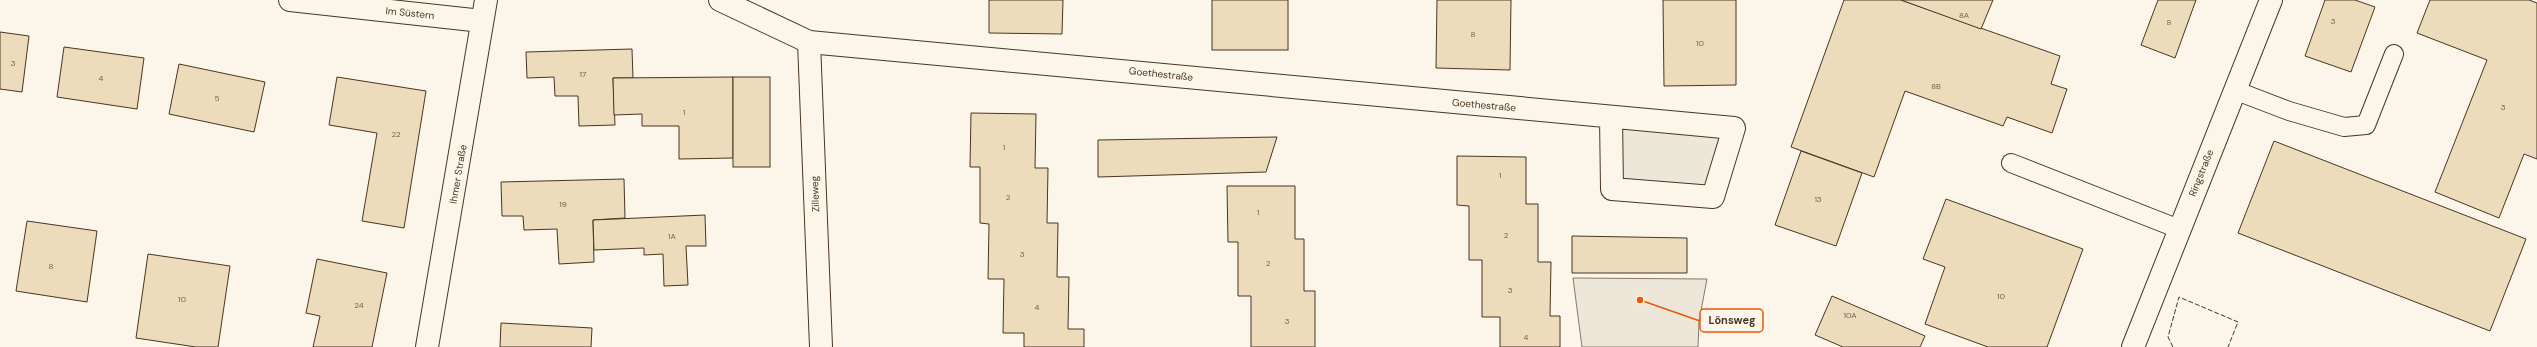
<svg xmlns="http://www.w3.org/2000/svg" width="2537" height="347" font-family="'DM Sans',sans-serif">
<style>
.green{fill:#ede6d9;stroke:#887966}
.parking{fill:#ede7d9;stroke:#887966}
.building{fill:#ecdcbc;stroke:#4a3520}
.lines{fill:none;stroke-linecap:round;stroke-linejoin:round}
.lane-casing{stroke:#4a3520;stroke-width:20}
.street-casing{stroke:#4a3520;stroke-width:24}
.lane{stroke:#fbf6e9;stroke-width:18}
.street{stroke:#fbf6e9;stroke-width:22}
.fence{stroke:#4a3520;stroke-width:1;stroke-dasharray:5 2;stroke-linecap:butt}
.labels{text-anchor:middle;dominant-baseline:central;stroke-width:3;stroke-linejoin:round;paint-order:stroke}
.number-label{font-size:8px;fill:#725f47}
.street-label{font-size:10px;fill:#4a3520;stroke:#fbf6e9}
.leader{fill:none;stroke:#e8590c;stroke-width:1.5}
.callout-dot{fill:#e8590c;stroke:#fbf6e9;stroke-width:1.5}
.callout{fill:#fbf6e9;stroke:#e8590c;stroke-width:1.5}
.callout-label{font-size:11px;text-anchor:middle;font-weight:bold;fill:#4a3520}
</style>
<rect width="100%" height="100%" fill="#fbf6e9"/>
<!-- green -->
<polygon class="green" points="1573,278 1707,279 1699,321 1698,347 1582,347"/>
<!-- parking -->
<polygon class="parking" points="1622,127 1722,137 1706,187 1622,179"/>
<!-- building -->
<g class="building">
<polygon points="989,0 1063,0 1062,34 989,33"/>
<rect x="1212" y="0" width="76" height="50"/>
<polygon points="1437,0 1511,0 1510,70 1436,68"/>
<polygon points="1663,0 1736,0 1736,85 1664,86"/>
<polygon points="1844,0 1901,0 2060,56 2051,84 2067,89 2052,133 2007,117 2003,126 1905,91 1874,177 1791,147"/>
<polygon points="1901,0 1993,0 1981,29"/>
<polygon points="2158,0 2196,0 2175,58 2141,45"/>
<polygon points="2325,0 2355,0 2375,7 2351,72 2305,56"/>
<polygon points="2430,0 2529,0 2537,3 2537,159 2524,154 2499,218 2435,192 2487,60 2417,33"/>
<polygon points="0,32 29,36 22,92 0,89"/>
<polygon points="64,47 144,58 137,109 57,97"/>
<polygon points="632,49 633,78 613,78 615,125 579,126 578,96 555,96 554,77 527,78 526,52"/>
<polygon points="179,64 265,82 254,132 169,114"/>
<polygon points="337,77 426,91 404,228 362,221 377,133 329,125"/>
<polygon points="733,77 733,158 679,159 679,126 642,126 642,114 614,115 613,78"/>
<rect x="733" y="77" width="37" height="90"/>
<polygon points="971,113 1036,114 1035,168 1048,168 1047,223 1058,223 1057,277 1069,277 1068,329 1084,329 1084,347 1024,347 1024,333 1003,333 1004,279 988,279 989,224 980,223 980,167 970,167"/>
<polygon points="1277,137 1266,172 1098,177 1098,140"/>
<polygon points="2274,141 2526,239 2490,331 2238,233"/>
<polygon points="1801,151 1862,173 1836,246 1775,225"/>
<polygon points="1457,156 1526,157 1526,204 1538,204 1538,262 1551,262 1550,316 1560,316 1560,347 1500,347 1500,317 1482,317 1482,260 1469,260 1469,206 1457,205"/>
<polygon points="624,179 625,218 593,220 594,262 559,264 557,229 524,230 523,216 502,216 501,182"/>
<polygon points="1227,186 1295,186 1295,239 1304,239 1304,291 1315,291 1315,347 1251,347 1251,296 1238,296 1238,242 1228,242"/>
<polygon points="1946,199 2083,249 2047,347 1988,347 1925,324 1945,267 1923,259"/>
<polygon points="705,215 706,246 686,246 688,285 664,286 663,254 644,255 644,248 594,250 593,220"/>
<polygon points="27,221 97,231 87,302 16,291"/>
<polygon points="1572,236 1687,238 1687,273 1572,273"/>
<polygon points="148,254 230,266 218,347 196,347 136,338"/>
<polygon points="317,259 387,273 372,347 313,347 320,316 306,313"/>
<polygon points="1832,296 1925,336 1920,347 1843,347 1815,335"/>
<polygon points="501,323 592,328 591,347 500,347"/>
</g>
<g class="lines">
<!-- lane casing -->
<g class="lane-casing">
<g id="lane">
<polyline points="2234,90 2289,111 2344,127 2366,125 2394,54"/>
<polyline points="2011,163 2179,229"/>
</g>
</g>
<!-- street casing -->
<g class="street-casing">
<g id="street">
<polyline points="290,0 482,21"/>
<polyline points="720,0 809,42 1734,128 1713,197 1612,189 1611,117"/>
<polyline points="809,42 821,347"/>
<polyline points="427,347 486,0"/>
<polyline points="2133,347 2271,0"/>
</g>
</g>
<!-- lane -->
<use href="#lane" class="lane"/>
<!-- street -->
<use href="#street" class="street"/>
<!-- fence -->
<polyline class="fence" points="2173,347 2168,337 2179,297 2238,322 2228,347"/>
</g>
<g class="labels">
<!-- number labels -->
<g class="number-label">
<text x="1964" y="15">8A</text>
<text x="2333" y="21">3</text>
<text x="2169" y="22">8</text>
<text x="1473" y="34">8</text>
<text x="1700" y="43">10</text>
<text x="13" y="63">3</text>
<text x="583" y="74">17</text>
<text x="101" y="78">4</text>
<text x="1936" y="86">8B</text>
<text x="217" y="98">5</text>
<text x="2503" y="107">3</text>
<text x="684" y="112">1</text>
<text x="396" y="134">22</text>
<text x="1004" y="147">1</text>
<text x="1500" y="175">1</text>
<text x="1008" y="197">2</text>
<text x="1818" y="199">13</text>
<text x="563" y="204">19</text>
<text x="1258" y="212">1</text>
<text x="1506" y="235">2</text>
<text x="672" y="236">1A</text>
<text x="1022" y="254">3</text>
<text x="1268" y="263">2</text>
<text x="51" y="266">8</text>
<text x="1510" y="290">3</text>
<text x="2001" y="296">10</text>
<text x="182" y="299">10</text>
<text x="359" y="305">24</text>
<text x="1037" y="307">4</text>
<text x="1850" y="315">10A</text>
<text x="1287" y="321">3</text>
<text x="1526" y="337">4</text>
</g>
<!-- street labels -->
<g class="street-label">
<text transform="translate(410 13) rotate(6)">Im Süstern</text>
<text transform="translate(1161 74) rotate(6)">Goethestraße</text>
<text transform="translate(1484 105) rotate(5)">Goethestraße</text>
<text transform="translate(2201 173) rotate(-68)">Ringstraße</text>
<text transform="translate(458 174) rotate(-80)">Ihmer Straße</text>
<text transform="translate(815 194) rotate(-92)">Zilleweg</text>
</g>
</g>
<!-- callouts -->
<path class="leader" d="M1640 300L1700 321"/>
<circle class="callout-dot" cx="1640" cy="300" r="4"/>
<rect class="callout" x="1700" y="309" width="63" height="23" rx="4"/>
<g class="callout-label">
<text x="1732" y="324">Lönsweg</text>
</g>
</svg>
